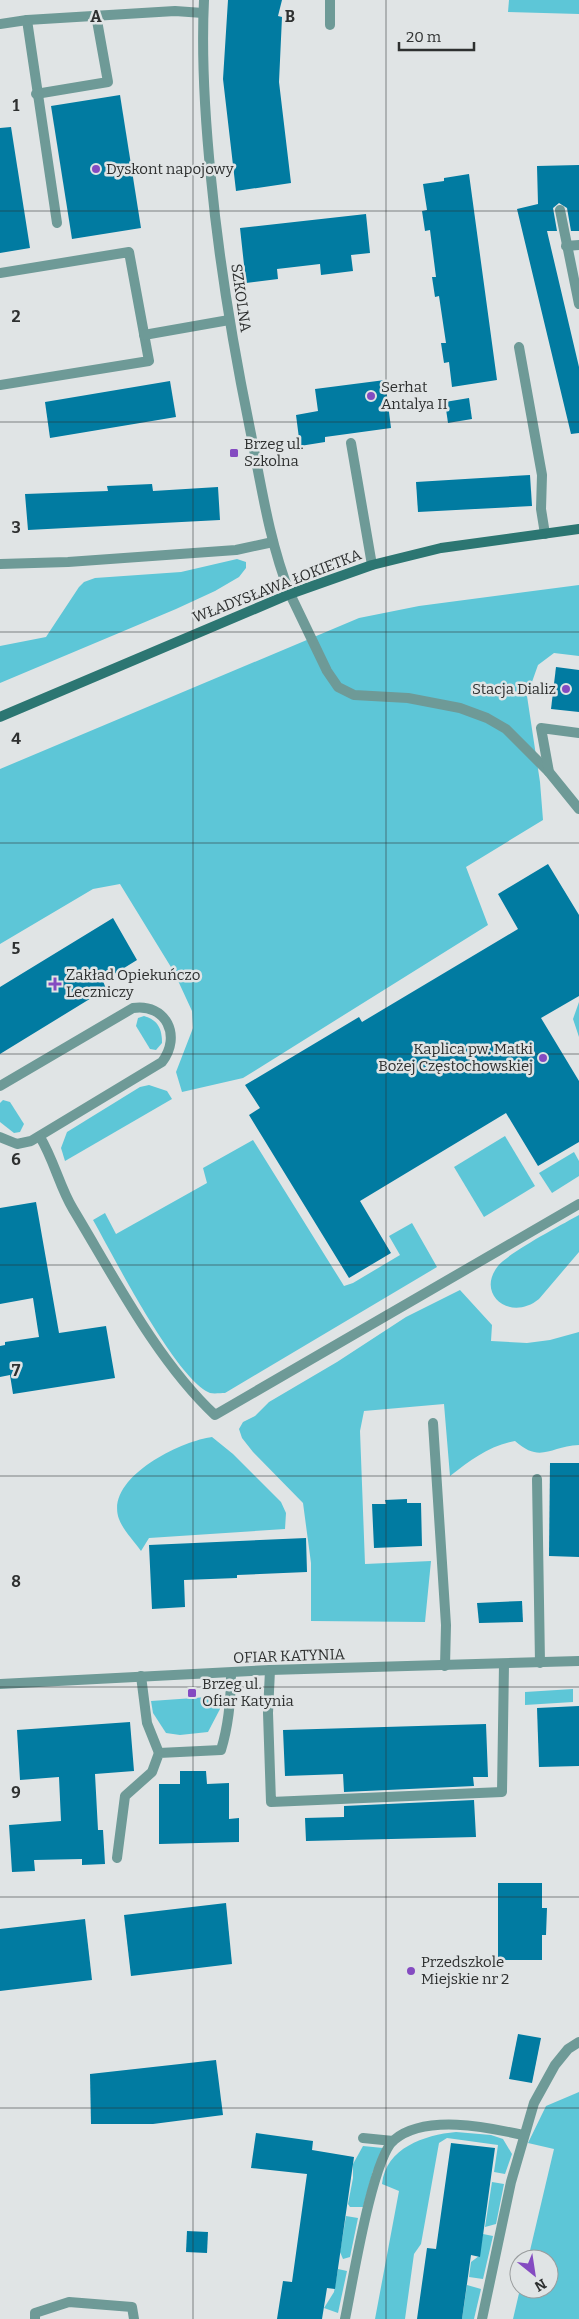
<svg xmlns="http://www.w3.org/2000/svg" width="579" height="2319" font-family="Bitter,serif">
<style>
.green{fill:#5dc6d7}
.building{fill:#017ba1}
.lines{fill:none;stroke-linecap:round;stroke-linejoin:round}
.service{stroke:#6e9a97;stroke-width:10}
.minor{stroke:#6e9a97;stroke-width:10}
.tertiary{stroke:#6e9a97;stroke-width:10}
.secondary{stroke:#2c7672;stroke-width:10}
.grid{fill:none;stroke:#2e3030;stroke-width:1;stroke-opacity:0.55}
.poi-dot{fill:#844bc1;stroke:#e0e4e5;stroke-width:2}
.labels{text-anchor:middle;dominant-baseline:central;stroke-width:5;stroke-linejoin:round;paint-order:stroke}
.poi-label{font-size:15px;fill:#2e3030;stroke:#e0e4e5;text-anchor:start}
.street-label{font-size:15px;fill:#2e3030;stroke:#e0e4e5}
.grid-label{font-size:16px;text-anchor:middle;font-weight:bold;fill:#2e3030;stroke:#e0e4e5;stroke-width:5;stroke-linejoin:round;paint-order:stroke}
</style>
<rect width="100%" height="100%" fill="#e0e4e5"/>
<!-- green -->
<g class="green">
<polygon points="509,0 579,0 579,14 508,12"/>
<polygon points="237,559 246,562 246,568 239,577 215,591 176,609 0,683 0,646 46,637 79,587 84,582 95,578 181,572"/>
<polygon points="579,585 579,656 554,653 538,665 527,696 540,782 543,820 466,867 488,925 243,1078 182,1092 176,1072 193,1028 192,1011 174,972 120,884 93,889 0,944 0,769 359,618 419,606"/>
<polygon points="579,1002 579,1037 573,1019"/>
<path d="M144,1016c14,4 18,13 18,27l-6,7 -6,-1 -14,-23 2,-8z"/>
<polygon points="149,1085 167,1091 172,1099 65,1161 61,1148 67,1132 140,1087"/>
<polygon points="3,1100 10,1102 24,1124 20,1132 14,1133 0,1122 0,1103"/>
<polygon points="505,1136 535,1186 484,1217 454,1167"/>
<path d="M253,1140l91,146 9,-3 47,-28 -11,-19 23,-13 25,44 -212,126c-4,0 -11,1 -15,0 -35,-15 -96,-136 -117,-173l12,-7 11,21 91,-51 -4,-15z"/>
<polygon points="574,1152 579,1161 579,1176 552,1193 539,1173"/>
<path d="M579,1215v37l-40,47c-28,23 -64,-4 -41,-33 10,-13 65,-42 81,-51z"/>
<path d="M460,1290l32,35 -1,16 36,2 23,-3 29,-8v113c-29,1 -38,19 -64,-4 -26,5 -44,19 -65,35l-6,-72 -80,7 -4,20 5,133 66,-3 -6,61 -114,-1v-58l-8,-60 -50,-51 -11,-14 -3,-9 4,-7 12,-6 14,-14 68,-40 69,-45z"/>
<path d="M212,1437l21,17 48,48 5,11 -1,16 -136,9 -8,13c-7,-10 -18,-21 -22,-32 -15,-41 62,-78 93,-82z"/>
<polygon points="573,1689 573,1702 525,1705 525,1692"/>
<polygon points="222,1696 220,1709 208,1732 180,1735 166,1733 153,1713 151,1701"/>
<polygon points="579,2092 579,2319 513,2319 520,2289 549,2289 549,2259 528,2259 554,2149 528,2143 546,2106"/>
<path d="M456,2132l35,3 12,4 9,15 -7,20 -11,-2 4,-27 -51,-7 -8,5 -18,101 -7,10 -9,65h-30l24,-128 -17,-7c4,-36 42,-49 74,-52z"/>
<polygon points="363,2146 383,2148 382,2155 373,2171 363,2207 350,2207 348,2204 353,2178 353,2164"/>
<polygon points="492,2182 504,2184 496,2224 485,2227"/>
<polygon points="346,2216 358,2218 350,2257 343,2259 340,2252"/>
<polygon points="483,2234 493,2236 483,2279 469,2277 471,2262 479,2256"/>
<polygon points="338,2269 347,2271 338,2313 324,2308 334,2292"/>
<polygon points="467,2285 481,2289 474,2319 462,2319"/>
</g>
<!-- building -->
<g class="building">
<polygon points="228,0 282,0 278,16 282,17 279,82 291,183 236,191 223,79"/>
<polygon points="120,95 141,228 72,239 51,106"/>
<polygon points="11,127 30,248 0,253 0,128"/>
<polygon points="579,165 579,231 571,231 567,208 559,203 553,208 557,231 547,231 579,367 579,433 571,434 517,209 538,204 537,166"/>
<polygon points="469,174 497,380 452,387 449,362 444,363 441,343 446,343 439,296 435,297 432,277 436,277 430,230 425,231 422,211 427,210 423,184 444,181 444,178"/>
<polygon points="366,214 370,253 351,255 353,271 321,275 320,264 277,269 278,279 246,283 240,228"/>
<polygon points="385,380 391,428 325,437 325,442 300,446 296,415 318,411 315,389"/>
<polygon points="170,381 176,417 50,438 45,402"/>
<polygon points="469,398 472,419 448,423 445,402"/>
<polygon points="530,475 532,506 418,512 416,482"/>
<polygon points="152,484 153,491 218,487 220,520 28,530 25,494 108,491 107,486"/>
<polygon points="556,667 579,670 579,712 551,709"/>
<polygon points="548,864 579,915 579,996 541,1018 579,1081 579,1142 538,1166 506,1113 360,1201 391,1253 349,1278 249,1115 260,1108 245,1085 359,1017 362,1022 518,929 498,894"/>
<polygon points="113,918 137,960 103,981 106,989 0,1054 0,987"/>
<polygon points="36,1202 59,1333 106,1326 115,1378 13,1394 10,1375 0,1377 0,1346 5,1345 5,1342 39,1337 33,1298 0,1304 0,1208"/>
<polygon points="550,1463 579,1463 579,1557 549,1556"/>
<polygon points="407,1499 407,1503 421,1503 422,1546 374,1548 372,1504 386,1504 385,1500"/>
<polygon points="306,1538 307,1572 237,1575 237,1578 184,1580 185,1607 152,1609 149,1545"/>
<polygon points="522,1601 523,1622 479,1623 477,1603"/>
<polygon points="579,1706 579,1766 539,1767 537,1708"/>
<polygon points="130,1722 134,1771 95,1774 98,1830 103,1830 105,1864 82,1865 82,1859 34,1860 35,1871 12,1872 9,1825 61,1821 59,1777 20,1780 17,1730"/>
<polygon points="486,1724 488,1777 473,1777 474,1786 344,1792 343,1774 285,1776 283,1730"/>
<polygon points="180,1771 206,1771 207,1784 229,1783 229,1819 239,1818 239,1842 159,1844 159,1784 180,1784"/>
<polygon points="474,1800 476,1837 306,1841 305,1818 344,1817 344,1806"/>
<polygon points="498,1883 542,1883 542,1908 547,1908 546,1935 542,1935 542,1960 498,1960"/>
<polygon points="226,1903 232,1964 131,1976 124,1915"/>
<polygon points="85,1919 92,1980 0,1991 0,1929"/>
<polygon points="518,2034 541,2038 532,2083 509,2079"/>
<polygon points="216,2060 223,2115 153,2124 91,2124 90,2074"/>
<polygon points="256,2133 313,2141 312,2150 354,2157 335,2289 327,2288 322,2319 277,2319 283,2281 292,2282 307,2174 251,2168"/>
<polygon points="451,2143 495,2148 480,2257 471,2255 462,2319 417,2319 427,2248 436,2249"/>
<polygon points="187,2231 208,2232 207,2253 186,2252"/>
</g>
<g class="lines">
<!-- service -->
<g class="service">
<polyline points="330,0 330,25"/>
<polyline points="27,20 57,223"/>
<polyline points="0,24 27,20 175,11 203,13"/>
<polyline points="36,94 108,82 96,15"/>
<polyline points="560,210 579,304"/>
<polyline points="566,246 579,245"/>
<polyline points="0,273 129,252 149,361 0,385"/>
<polyline points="144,335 229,320"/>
<polyline points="519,347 542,475 541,509 545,534"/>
<polyline points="351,443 372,565"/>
<polyline points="0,564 68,562 236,550 273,542"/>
<polyline points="290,594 327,671 338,687 354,695 408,698 460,708 487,718 506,729 549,772"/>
<polyline points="579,733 541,728 549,772 579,809"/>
<path d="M0,1086l133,-78c33,-5 49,28 29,54l-131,79 -14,3 -17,-7"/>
<path d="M40,1137c14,23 20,51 33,72 41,68 85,153 142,206l364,-211"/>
<polyline points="433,1423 446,1625 445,1666"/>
<polyline points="537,1479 540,1663"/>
<polyline points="270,1670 268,1713 271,1802 502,1792 504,1664"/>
<polyline points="141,1676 147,1723 159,1753"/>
<path d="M117,1858l8,-62 27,-24 7,-19 62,-3c8,-26 10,-50 10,-77"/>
<polyline points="363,2138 393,2141"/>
<polyline points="35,2319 35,2313 69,2302 132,2307 134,2319"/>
<path d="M345,2319c7,-33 27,-161 49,-179 31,-26 93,-13 129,-5"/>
<polyline points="482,2319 511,2182 534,2103 555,2065 568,2049 579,2042"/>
</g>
<!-- minor -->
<polyline class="minor" points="0,1684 270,1670 579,1661"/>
<!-- tertiary -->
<path class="tertiary" d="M204,0c-3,60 1,118 7,178 8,84 22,168 39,251 11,55 19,112 40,165"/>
<!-- secondary -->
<polyline class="secondary" points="0,717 290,594 372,565 441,548 579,529"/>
</g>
<!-- grid -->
<path class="grid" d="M193,0v2319M386,0v2319M0,211h579M0,422h579M0,632h579M0,843h579M0,1054h579M0,1265h579M0,1476h579M0,1687h579M0,1897h579M0,2108h579"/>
<!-- markers -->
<g class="poi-dot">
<circle cx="96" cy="169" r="5"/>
<circle cx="371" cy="396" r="5"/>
<rect x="229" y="448" width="10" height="10" rx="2.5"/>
<circle cx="566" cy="689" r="5"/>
<path d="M52.5 976.5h5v5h5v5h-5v5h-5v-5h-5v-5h5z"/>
<circle cx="543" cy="1058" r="5"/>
<rect x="187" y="1688" width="10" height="10" rx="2.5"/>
<circle cx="411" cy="1971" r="5"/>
</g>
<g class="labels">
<!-- poi labels -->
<g class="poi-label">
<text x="106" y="169">Dyskont napojowy</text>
<text x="381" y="387">Serhat<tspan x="381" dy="17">Antalya II</tspan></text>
<text x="244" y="444">Brzeg ul.<tspan x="244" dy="17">Szkolna</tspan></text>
<text x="556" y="689" text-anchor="end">Stacja Dializ</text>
<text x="66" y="975">Zakład Opiekuńczo<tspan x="66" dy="17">Leczniczy</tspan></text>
<text x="533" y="1049" text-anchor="end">Kaplica pw. Matki<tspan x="533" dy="17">Bożej Częstochowskiej</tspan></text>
<text x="202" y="1684">Brzeg ul.<tspan x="202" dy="17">Ofiar Katynia</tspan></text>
<text x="421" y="1962">Przedszkole<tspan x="421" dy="17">Miejskie nr 2</tspan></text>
</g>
<!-- street labels -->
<g class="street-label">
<text transform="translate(241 298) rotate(82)">SZKOLNA</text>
<text transform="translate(277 586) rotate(-21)">WŁADYSŁAWA ŁOKIETKA</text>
<text transform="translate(289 1656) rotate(-2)">OFIAR KATYNIA</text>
</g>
</g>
<g class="grid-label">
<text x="96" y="22">A</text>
<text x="290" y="22">B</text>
<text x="16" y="111">1</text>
<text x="16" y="322">2</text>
<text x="16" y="533">3</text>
<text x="16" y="744">4</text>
<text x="16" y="954">5</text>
<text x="16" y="1165">6</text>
<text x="16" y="1376">7</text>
<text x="16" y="1587">8</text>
<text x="16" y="1798">9</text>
</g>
<!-- north arrow -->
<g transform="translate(534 2274) rotate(150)"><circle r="24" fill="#e0e4e5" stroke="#999c9d"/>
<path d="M0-4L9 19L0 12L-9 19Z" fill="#844bc1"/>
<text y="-8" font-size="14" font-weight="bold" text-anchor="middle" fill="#2e3030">N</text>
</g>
<!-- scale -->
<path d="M399 42v8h75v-8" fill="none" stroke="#2e3030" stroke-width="2.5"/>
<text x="406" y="42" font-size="15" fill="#2e3030" stroke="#e0e4e5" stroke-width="4" paint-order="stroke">20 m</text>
</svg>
